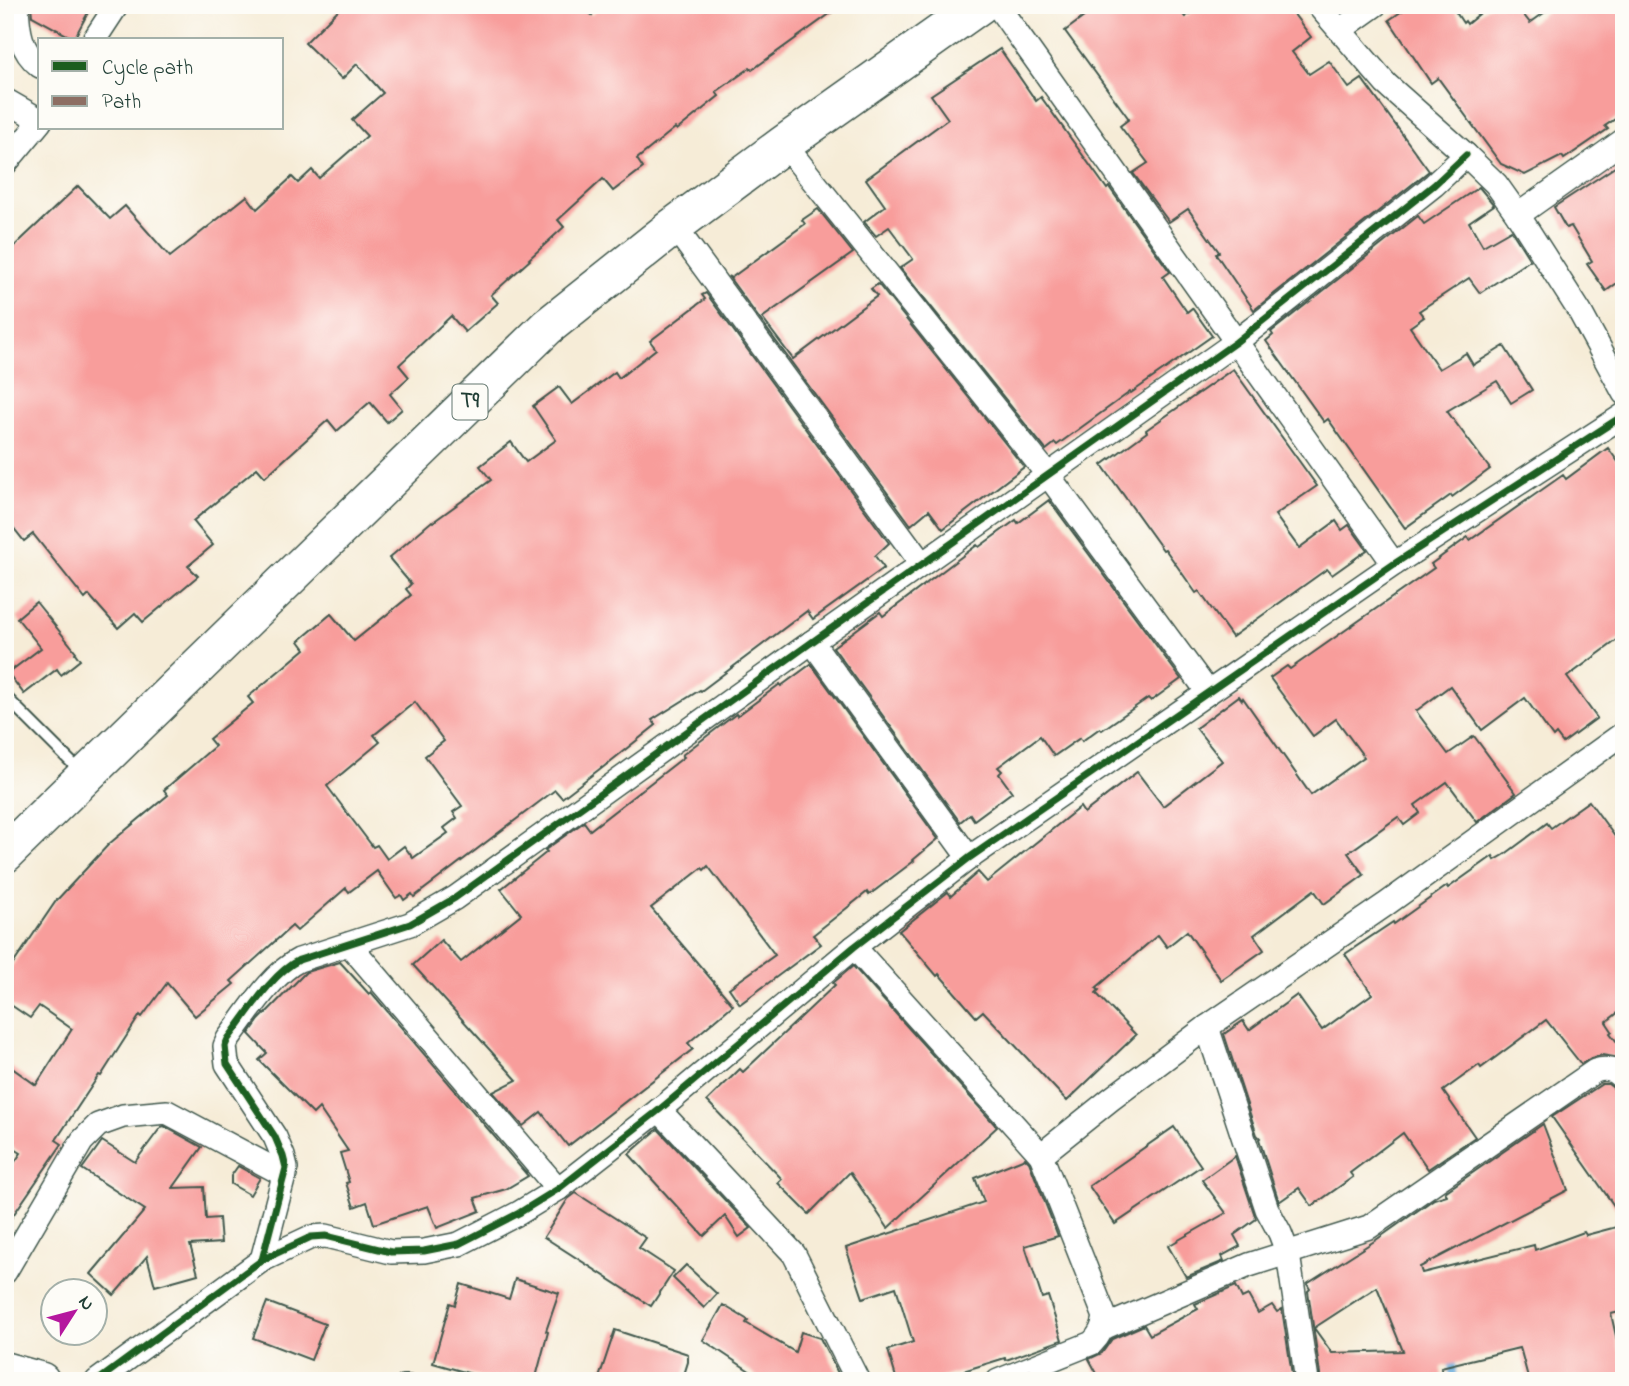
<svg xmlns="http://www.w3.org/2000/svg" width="1629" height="1386" font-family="'Indie Flower',sans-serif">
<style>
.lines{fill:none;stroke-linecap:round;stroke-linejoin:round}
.stream{stroke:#63a9d9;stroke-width:7}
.building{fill:#f89d9b;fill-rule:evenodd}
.service-casing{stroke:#3f574c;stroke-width:14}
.minor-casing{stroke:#3f574c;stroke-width:26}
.trunk-casing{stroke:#3f574c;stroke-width:40}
.service{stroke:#fff;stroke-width:10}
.minor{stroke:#fff;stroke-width:23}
.trunk{stroke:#fff;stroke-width:37}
.quiet{stroke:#8d6e63;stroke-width:5;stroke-dasharray:10 5;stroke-linecap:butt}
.cycleway-casing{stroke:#fdfcf7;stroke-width:11}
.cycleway{stroke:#1b5e20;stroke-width:7}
.labels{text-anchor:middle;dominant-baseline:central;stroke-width:5;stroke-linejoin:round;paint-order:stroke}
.shield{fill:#fdfcf7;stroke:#62766e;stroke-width:2}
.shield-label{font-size:21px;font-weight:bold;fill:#1f3d34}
</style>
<rect width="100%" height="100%" fill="#fdfcf7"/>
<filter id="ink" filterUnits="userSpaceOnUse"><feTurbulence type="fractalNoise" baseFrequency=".0143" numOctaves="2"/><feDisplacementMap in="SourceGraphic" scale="14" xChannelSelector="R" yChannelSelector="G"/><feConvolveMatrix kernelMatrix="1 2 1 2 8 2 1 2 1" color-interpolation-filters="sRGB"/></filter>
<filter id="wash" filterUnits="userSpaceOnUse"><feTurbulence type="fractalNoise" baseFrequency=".00686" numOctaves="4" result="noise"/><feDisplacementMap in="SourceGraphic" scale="28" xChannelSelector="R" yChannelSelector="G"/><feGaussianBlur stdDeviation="1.57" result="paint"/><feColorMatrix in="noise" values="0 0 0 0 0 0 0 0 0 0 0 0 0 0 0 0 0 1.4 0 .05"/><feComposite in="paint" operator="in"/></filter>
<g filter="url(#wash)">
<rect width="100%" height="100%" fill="#f6ecd7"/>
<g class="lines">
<!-- stream -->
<polyline class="stream" points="1452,1358 1453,1381"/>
</g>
<g id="blocks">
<!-- building -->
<g class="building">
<polygon points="31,5 92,5 74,39 32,16"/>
<polygon points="343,5 579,5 592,15 598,5 842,5 752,70 750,68 716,92 719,96 677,130 675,128 637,159 643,168 613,191 603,179 558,220 564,227 529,259 530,260 491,295 498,303 465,332 451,316 399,365 409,377 390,394 402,409 387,422 370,402 337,431 328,420 265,477 257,468 193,521 213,545 188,566 198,576 143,622 135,613 118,628 89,595 85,599 33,534 24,541 5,517 5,255 78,186 110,219 125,206 170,257 247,196 257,209 292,177 298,183 312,170 319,178 367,136 352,120 383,93 357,64 342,79 305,43"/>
<polygon points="1100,5 1176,5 1185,17 1201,5 1287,5 1311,37 1292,52 1309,74 1329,61 1349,88 1362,79 1429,171 1254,310 1216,254 1219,252 1188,209 1169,222 1133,173 1148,163 1120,126 1129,119 1065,31"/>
<polygon points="1411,5 1451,5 1463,23 1465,21 1467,24 1490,5 1516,5 1530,23 1555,5 1624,5 1624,113 1605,126 1608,129 1564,159 1562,156 1525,175 1501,164 1438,78 1431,83 1389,20"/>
<polygon points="1000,49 1036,101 1041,97 1107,189 1109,187 1170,272 1163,277 1187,312 1192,308 1212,336 1131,393 1130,392 1057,445 1055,443 1046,450 900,268 913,259 889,227 876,236 864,222 885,206 866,179 948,119 931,95"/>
<polygon points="1624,161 1624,278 1606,291 1587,264 1592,261 1571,226 1566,228 1554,207"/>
<polygon points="1479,187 1494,205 1469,222 1483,246 1511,230 1530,260 1480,293 1469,278 1419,311 1424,317 1410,327 1439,369 1466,353 1473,365 1504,346 1532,390 1511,403 1497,381 1447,411 1490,469 1452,497 1451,495 1405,528 1328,419 1324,422 1266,341 1273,335 1271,332 1418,216 1424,224"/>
<polygon points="818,209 853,253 762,318 793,359 877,296 871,289 878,284 1024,467 943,529 929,510 911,525 728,276 731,278 805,224 802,220"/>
<path d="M706,293l183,250 -14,13 9,12 -71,51 -6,-8 -106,80 -1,-1 -48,30 4,5 -55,44v-1l-39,30 -7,-8 -141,107 -2,-3 -8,6 -3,-5 -5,3 -19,-27 -28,21 -3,-4 -49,43 -5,-5 -61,55 3,3 -39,32 -28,-33 -25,34 -2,-2 -39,61 -2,-1 -43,65 6,4 -57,83v-51l16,-23 -16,-10v-80l31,22 36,-56 -33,-23 -9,12 -25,-17v-25l51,-75 53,-57 59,-49 -4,-5 51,-44 -6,-7 44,-36 -5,-6 57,-48 -6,-8 32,-27 23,27 57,-46 -5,-6 5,-5 -22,-26 43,-37 1,1 58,-42 -11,-14 31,-24 15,20 30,-22 -23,-34 26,-19 13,17 43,-32 4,6 37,-29 -6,-8 55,-42 -3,-4zM415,702l29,39 -19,15 37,50 -9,6 4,6 -13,10 4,5 -35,25 -9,-12 -17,13 -10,-14 -4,2 -46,-61 53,-44 -6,-7z"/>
<polygon points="1233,369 1317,486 1275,515 1299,548 1336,521 1342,530 1349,525 1367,550 1332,575 1327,569 1232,637 1199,591 1196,593 1165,549 1163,550 1102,465 1147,432 1146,430"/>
<polygon points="1608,448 1624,470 1624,635 1567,677 1597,718 1563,743 1556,734 1553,737 1525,698 1482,730 1450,686 1416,711 1448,754 1474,736 1516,793 1477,822 1447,782 1415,805 1420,813 1404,825 1398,817 1348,853 1364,875 1324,904 1314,890 1254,935 1264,950 1221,980 1187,931 1167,947 1158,935 1096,988 1099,990 1096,993 1136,1035 1067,1101 983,1011 976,1017 939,974 937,976 899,931 948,892 951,896 978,872 987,882 1080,807 1084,813 1137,772 1163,806 1222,761 1196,728 1239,696 1242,700 1243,698 1311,795 1364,757 1336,719 1313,736 1270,678 1287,666 1290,669 1434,568 1431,564 1468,537 1470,540 1563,475 1566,479"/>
<polygon points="1049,500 1181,679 1151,701 1148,698 1102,730 1100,728 1082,741 1080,738 1054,756 1040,736 998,767 1002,771 999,774 1012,792 974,820 970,814 960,822 833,647 880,612 883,616 977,545 979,547 1016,520 1018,523"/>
<polygon points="36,602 76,652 75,653 80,660 61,675 57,669 24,694 8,673 41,648 17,618"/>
<polygon points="811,664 938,839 913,860 914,861 869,895 867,892 813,935 821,944 740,1004 729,988 775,955 708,866 704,870 702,868 651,908 733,1005 688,1043 693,1049 568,1146 541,1112 523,1126 493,1092 517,1080 413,965 441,940 461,962 521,914 501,889 547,852 545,850 584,822 590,830 684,757 682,755 736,714 737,716 780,684 781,686"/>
<polygon points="1589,801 1624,849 1624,1008 1606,1022 1612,1031 1610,1033 1624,1051 1624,1061 1614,1057 1602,1055 1591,1058 1581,1064 1546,1020 1481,1068 1479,1065 1443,1091 1475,1137 1428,1169 1403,1133 1350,1173 1353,1177 1312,1206 1299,1188 1279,1202 1259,1139 1260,1138 1257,1135 1224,1034 1243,1021 1249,1030 1297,995 1322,1030 1372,994 1345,954 1393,922 1394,924 1447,886 1448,888 1493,856 1495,860 1504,855 1547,823 1551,828"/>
<polygon points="340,962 369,994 371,992 528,1176 506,1189 475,1198 480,1211 437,1228 428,1206 374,1224 367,1202 354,1207 346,1183 349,1182 340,1153 348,1151 319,1108 313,1114 259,1060 267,1053 249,1034 259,1020 306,972"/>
<polygon points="853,966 997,1127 888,1228 850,1172 809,1214 778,1183 782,1179 707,1101 740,1069 743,1072 835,985 833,983"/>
<polygon points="1602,1084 1608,1084 1620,1093 1624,1094 1624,1220 1552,1117"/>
<path d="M1543,1124l25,66 -148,77 2,6 112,-28 1,5 49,-18 2,3 38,-10v32l-6,2 6,21v31l-13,3 13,57v10h-95l-8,-30h-1l-1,-3 -78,19 1,14h-121l-13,-90 2,-2 -3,-5 69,-44 58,-41 13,-4 -2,-3zM1377,1287l26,64 -71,2 -18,-25z"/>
<polygon points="164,1126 202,1147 173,1188 204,1187 206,1219 219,1218 221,1243 190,1245 198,1274 155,1286 147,1256 114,1295 91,1274 145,1210 82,1169 102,1141 135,1162 161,1127"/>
<polygon points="1174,1127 1201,1166 1115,1224 1089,1186"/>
<polygon points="658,1129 751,1228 739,1237 725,1216 704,1236 629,1154"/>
<polygon points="1235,1156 1256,1219 1234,1235 1240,1246 1222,1256 1224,1261 1186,1277 1168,1246 1226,1213 1202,1180"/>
<polygon points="1025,1158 1029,1162 1058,1236 1025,1246 1042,1298 1048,1296 1062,1340 1006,1360 1005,1358 931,1381 897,1381 888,1350 913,1342 896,1287 863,1298 846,1248 984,1202 975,1178"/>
<polygon points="238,1166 260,1178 250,1195 231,1184 231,1176"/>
<polygon points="576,1193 646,1238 639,1248 674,1271 651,1306 544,1237 568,1199"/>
<polygon points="686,1265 717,1294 704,1308 673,1278"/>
<polygon points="515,1279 559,1293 546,1331 548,1332 535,1381 496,1381 433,1363 450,1303 455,1305 461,1284 509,1299"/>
<polygon points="1236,1286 1242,1298 1248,1295 1258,1313 1272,1305 1277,1312 1282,1309 1293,1381 1101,1381 1089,1359 1102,1353 1112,1339 1144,1325 1150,1335 1198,1309 1195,1304"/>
<polygon points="267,1302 325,1324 311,1360 253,1338"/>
<polygon points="723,1305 748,1320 746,1323 795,1352 801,1332 820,1338 842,1381 763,1381 751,1373 751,1372 703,1340"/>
<polygon points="615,1330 688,1354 688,1362 682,1381 598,1381"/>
</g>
</g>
</g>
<g filter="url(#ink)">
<use href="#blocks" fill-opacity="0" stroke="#3f574c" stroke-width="2"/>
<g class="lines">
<!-- service casing -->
<g class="service-casing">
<g id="service">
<polyline points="5,696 80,771"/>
<polyline points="403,1381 409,1381"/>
</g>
</g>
<!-- minor casing -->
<g class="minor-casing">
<g id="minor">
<path d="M17,5c1,24 3,46 23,61"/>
<polyline points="997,5 1394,564"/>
<polyline points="1318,5 1386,84 1466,155 1496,184 1518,215 1580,312 1624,393"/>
<polyline points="1340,30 1375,5"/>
<polyline points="94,40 117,5"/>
<polyline points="5,100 40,120"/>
<polyline points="784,144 1048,475 1208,692"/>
<polyline points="5,164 40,122"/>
<polyline points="1518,215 1624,140"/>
<polyline points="674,226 922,564"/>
<polyline points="812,642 969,858"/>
<polyline points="349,944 558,1189"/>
<path d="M854,947l187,208 64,162c-2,11 -5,18 -13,26l-94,38"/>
<polyline points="1207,1027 1267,1209 1280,1233 1288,1254 1307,1381"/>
<polyline points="659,1110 794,1254 858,1381"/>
<polyline points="1041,1155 1111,1099 1207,1027 1385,905 1624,733"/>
<path d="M262,1260l24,-92 -3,-12 -8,-19 -48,-73 -2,-18 3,-7c18,-23 44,-66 71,-79l111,-36 45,-26 357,-256 424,-300 198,-157 32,-30"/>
<polyline points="5,1272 82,1141 98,1125 123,1116 167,1112 285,1175"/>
<path d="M1103,1328l146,-63 120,-38 226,-156c13,-4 20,-1 29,9"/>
<polyline points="97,1381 262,1260 311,1237 326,1236 391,1252 424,1251 459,1244 519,1213 558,1189 659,1110 854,947 969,858 1394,564 1624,415"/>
</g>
</g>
<!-- trunk casing -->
<g class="trunk-casing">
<g id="trunk">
<polyline points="5,854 547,327 674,226 784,144 980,5"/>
<polyline points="5,1371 41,1381"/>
</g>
</g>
<!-- service -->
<use href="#service" class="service"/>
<!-- minor -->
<use href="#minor" class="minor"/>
<!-- trunk -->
<use href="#trunk" class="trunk"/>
<!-- quiet -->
<polyline class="quiet" points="1028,1370 1030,1381"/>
<!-- cycleway casing -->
<g class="cycleway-casing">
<g id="cycleway">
<path d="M262,1260l24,-92 -3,-12 -8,-19 -48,-73 -2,-18 3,-7c18,-23 44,-66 71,-79l111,-36 45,-26 357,-256 424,-300 198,-157 32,-30"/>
<polyline points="97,1381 262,1260 311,1237 326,1236 391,1252 424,1251 459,1244 519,1213 558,1189 659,1110 854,947 969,858 1394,564 1624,415"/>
</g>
</g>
<!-- cycleway -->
<use href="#cycleway" class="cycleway"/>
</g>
</g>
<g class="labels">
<!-- shield labels -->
<rect class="shield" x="452.5" y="384.5" width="35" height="35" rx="5"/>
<g class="shield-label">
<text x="470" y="402">T9</text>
</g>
</g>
<!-- margin -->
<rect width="1629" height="1386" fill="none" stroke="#fdfcf7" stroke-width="28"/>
<!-- legend -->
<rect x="38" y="38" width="245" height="91" fill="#fdfcf7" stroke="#a4b0a9" stroke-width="2"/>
<rect x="52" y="61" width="35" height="10" fill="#1b5e20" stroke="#a4b0a9" stroke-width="2"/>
<text x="102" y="74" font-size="21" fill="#1f3d34">Cycle path</text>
<rect x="52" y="96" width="35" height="10" fill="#8d6e63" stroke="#a4b0a9" stroke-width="2"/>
<text x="102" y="108" font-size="21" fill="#1f3d34">Path</text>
<!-- north arrow -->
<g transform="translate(74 1312) rotate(54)"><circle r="33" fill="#fdfcf7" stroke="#a4b0a9" stroke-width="2"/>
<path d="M0-5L12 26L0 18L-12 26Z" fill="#b5179e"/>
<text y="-10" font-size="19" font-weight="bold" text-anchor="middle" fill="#1f3d34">N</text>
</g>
</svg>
